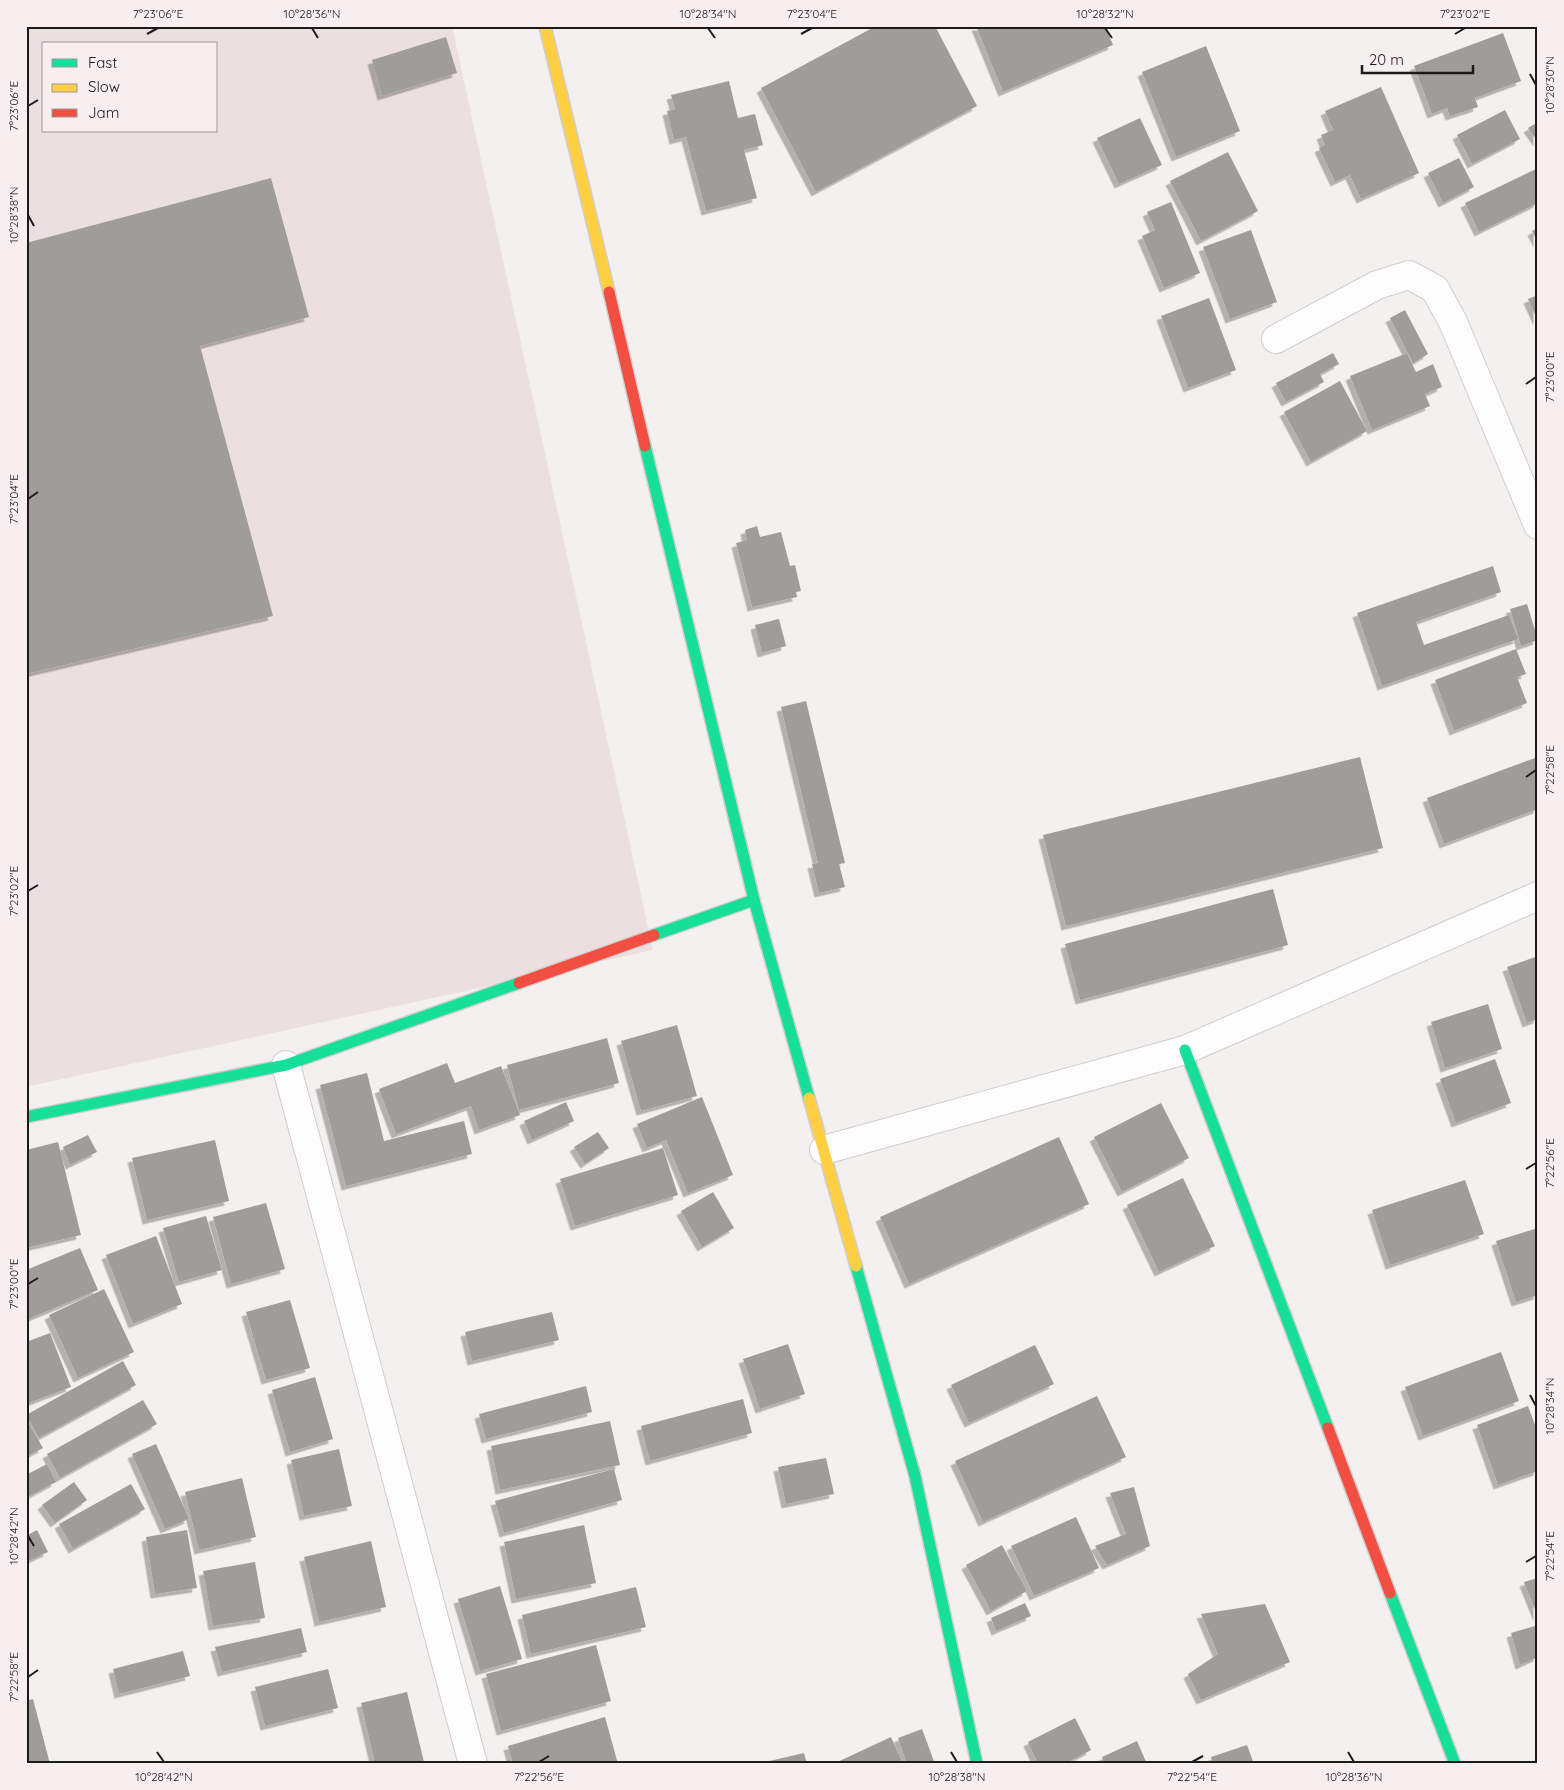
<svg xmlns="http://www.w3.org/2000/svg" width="1564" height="1790" font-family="Quicksand,sans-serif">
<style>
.built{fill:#ebe0df;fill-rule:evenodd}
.building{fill:#9f9c9c;filter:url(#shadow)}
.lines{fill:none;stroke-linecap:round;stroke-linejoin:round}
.street-casing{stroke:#d1cdcd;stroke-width:30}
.fast-casing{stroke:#d1cdcd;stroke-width:14}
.slow-casing{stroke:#d1cdcd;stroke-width:14}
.jam-casing{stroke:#d1cdcd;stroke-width:14}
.street{stroke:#fefdfd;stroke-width:28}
.fast{stroke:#16e098;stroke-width:11}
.slow{stroke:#ffcf43;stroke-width:11}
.jam{stroke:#f24e42;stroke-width:11}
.ticks{fill:none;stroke:#1d1a1a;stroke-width:2}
.neatline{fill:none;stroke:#1d1a1a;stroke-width:2}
.ticks-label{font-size:12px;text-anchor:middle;fill:#1d1a1a}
</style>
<defs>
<filter id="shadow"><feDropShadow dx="-4.5" dy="4.5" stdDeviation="0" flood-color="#0004"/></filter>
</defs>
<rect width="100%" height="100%" fill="#f5f0f0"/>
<!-- built -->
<path class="built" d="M26,26h426l201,924 -627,137zM44,44h172v87h-172z"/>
<!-- building -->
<g class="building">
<polygon points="876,26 935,26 977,106 816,192 761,88"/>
<polygon points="976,26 1105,26 1113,45 1003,92"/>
<polygon points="1503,33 1521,81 1475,98 1478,107 1450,116 1447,108 1432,114 1414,66"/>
<polygon points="446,37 457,73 382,96 372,60"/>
<polygon points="1206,46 1240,131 1176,157 1142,72"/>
<polygon points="729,81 738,118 755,114 763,145 744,150 757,198 706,211 686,137 674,140 667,111 675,109 671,95"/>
<polygon points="1381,87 1419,173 1361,199 1350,175 1335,182 1319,148 1325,145 1321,135 1333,130 1325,111"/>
<polygon points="1505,110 1520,139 1472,164 1457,135"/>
<polygon points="1140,118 1162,165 1119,184 1097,138"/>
<polygon points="1538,122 1538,142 1528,128"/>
<polygon points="1228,152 1258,211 1201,241 1170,181"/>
<polygon points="1459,158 1474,187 1443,203 1428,173"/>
<polygon points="1538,168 1538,203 1479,232 1465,203"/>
<polygon points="271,178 309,317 200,346 273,616 26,674 26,243"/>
<polygon points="1171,202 1200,273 1164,288 1142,236 1155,230 1147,212"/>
<polygon points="1538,228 1538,243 1532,231"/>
<polygon points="1251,230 1277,302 1230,319 1203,247"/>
<polygon points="1538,295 1538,321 1528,299"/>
<polygon points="1209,298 1236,370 1188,388 1161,316"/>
<polygon points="1405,310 1428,354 1413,363 1390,318"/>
<polygon points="1333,353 1339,364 1320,374 1324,382 1286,402 1276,383"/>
<polygon points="1407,353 1416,372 1433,364 1442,387 1425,394 1430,406 1372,430 1350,376"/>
<polygon points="1340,381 1367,431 1311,462 1284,412"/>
<polygon points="757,526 760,537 781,532 790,566 795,565 801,591 796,592 797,597 752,607 736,543 747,540 745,530"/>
<polygon points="1493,566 1501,592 1416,622 1424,645 1509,615 1518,639 1382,686 1357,613"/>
<polygon points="1527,604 1538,640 1521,646 1510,609"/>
<polygon points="779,619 786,646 762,653 755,625"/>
<polygon points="1516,649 1526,674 1517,677 1527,703 1454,731 1435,680"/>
<polygon points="806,701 845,863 839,864 845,887 819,893 812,864 818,863 781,707"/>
<polygon points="1360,757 1383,848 1066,926 1043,835"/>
<polygon points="1535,758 1538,765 1538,809 1444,844 1427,798"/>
<polygon points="1273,889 1288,945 1080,1000 1065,944"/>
<polygon points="1538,956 1538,1019 1527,1023 1507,967"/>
<polygon points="1488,1004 1502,1049 1445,1068 1431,1022"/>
<polygon points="677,1025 697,1096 641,1111 621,1041"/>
<polygon points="607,1038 619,1083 519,1110 507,1065"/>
<polygon points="1495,1059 1511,1103 1456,1123 1440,1079"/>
<polygon points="447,1063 455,1083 501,1066 520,1115 479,1130 471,1106 396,1134 379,1089"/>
<polygon points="367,1073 384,1141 464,1121 472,1154 346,1186 320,1085"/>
<polygon points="702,1097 733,1175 688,1193 666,1140 647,1148 637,1124"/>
<polygon points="566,1102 574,1121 532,1140 524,1121"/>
<polygon points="1161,1103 1189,1158 1122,1192 1094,1137"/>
<polygon points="598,1132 609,1148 585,1164 574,1147"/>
<polygon points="88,1135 97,1152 70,1165 63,1147"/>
<polygon points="1059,1137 1089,1204 909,1284 880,1217"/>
<polygon points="215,1140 229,1201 147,1220 132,1158"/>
<polygon points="58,1142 81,1235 26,1248 26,1150"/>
<polygon points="663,1148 678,1195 575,1226 560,1179"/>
<polygon points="1183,1178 1215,1246 1159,1272 1127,1205"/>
<polygon points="1465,1180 1484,1234 1390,1265 1372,1210"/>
<polygon points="713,1192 734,1228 702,1247 681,1211"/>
<polygon points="266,1203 285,1269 231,1284 213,1217"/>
<polygon points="206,1216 222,1270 179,1282 163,1228"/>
<polygon points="1538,1228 1538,1295 1516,1302 1496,1241"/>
<polygon points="156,1236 182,1304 133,1324 106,1255"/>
<polygon points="80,1248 98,1290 26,1320 26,1270"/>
<polygon points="104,1289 134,1352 78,1378 49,1315"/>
<polygon points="290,1300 310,1368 266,1380 246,1312"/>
<polygon points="552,1312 559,1340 472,1361 465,1332"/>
<polygon points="50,1333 71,1387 26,1404 26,1342"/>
<polygon points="788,1344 805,1394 760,1409 743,1359"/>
<polygon points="1035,1345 1054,1384 969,1423 951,1385"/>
<polygon points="1501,1352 1519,1401 1423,1436 1405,1387"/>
<polygon points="123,1361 136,1385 39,1438 26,1415"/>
<polygon points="315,1377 333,1439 290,1452 272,1390"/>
<polygon points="586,1386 592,1412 486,1439 479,1414"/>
<polygon points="1097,1396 1126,1457 983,1522 955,1461"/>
<polygon points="743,1399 752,1433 650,1461 641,1426"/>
<polygon points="143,1400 157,1424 60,1478 47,1454"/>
<polygon points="1528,1406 1538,1433 1538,1471 1498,1485 1477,1425"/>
<polygon points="26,1419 43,1448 26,1457"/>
<polygon points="610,1421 620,1465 500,1490 491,1446"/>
<polygon points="156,1444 189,1519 165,1529 132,1454"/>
<polygon points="339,1449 352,1506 304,1516 291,1460"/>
<polygon points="826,1458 834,1494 786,1504 778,1467"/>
<polygon points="47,1464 56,1482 26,1498 26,1475"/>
<polygon points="614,1469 622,1500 504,1533 495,1501"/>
<polygon points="242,1478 256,1537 199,1550 185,1492"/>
<polygon points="74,1482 87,1500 55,1523 42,1505"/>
<polygon points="131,1484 145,1509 73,1549 59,1524"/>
<polygon points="1134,1487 1150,1546 1107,1565 1095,1546 1126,1534 1110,1493"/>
<polygon points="1076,1517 1099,1568 1034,1596 1011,1546"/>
<polygon points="584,1525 596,1583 516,1599 504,1542"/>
<polygon points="37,1530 48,1552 26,1562 26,1536"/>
<polygon points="187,1530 197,1588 155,1594 146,1537"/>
<polygon points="371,1541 386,1607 319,1622 304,1557"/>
<polygon points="1002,1545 1027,1591 991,1611 966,1565"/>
<polygon points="255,1562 265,1618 213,1626 203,1571"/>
<polygon points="1538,1578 1538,1617 1524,1582"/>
<polygon points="500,1586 522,1659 480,1671 458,1599"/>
<polygon points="636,1587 646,1627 531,1654 522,1615"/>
<polygon points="1025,1603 1031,1616 996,1631 991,1618"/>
<polygon points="1265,1604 1290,1662 1201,1700 1188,1674 1218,1654 1201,1614"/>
<polygon points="1538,1625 1538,1657 1520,1665 1511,1633"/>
<polygon points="301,1628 307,1652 222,1672 215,1647"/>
<polygon points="596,1645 611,1701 501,1731 486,1674"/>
<polygon points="183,1651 190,1676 119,1694 113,1669"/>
<polygon points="328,1669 338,1708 265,1726 255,1687"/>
<polygon points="407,1692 424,1762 375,1764 361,1703"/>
<polygon points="33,1699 50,1764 29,1764 26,1755 26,1701"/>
<polygon points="605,1717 618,1764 513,1764 508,1746"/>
<polygon points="1075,1718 1091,1750 1065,1764 1038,1764 1028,1742"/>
<polygon points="922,1729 935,1764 907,1764 898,1738"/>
<polygon points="891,1737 903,1764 833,1764"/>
<polygon points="1137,1741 1147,1764 1104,1764 1102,1757"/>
<polygon points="1247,1745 1254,1764 1213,1764 1211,1757"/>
<polygon points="804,1753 807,1764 761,1764 761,1763"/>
</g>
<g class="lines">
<!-- street casing -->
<g class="street-casing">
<g id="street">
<polyline points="1276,339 1377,285 1409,275 1435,289 1453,322 1538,525"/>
<polyline points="286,1065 473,1764"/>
<polyline points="824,1150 1185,1050 1538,896"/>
</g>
</g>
<!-- fast casing -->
<g class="fast-casing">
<g id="fast">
<polyline points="645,446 754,900 809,1098"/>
<polyline points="654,935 754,900"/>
<polyline points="1185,1050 1328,1428"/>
<polyline points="26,1117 286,1065 519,983"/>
<polyline points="856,1266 915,1476 977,1764"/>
<polyline points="1390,1593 1455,1764"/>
</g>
</g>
<!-- slow casing -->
<g class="slow-casing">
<g id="slow">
<polyline points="545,26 609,292"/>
<polyline points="809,1098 856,1266"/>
</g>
</g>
<!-- jam casing -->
<g class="jam-casing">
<g id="jam">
<polyline points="609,292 645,446"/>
<polyline points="519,983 654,935"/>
<polyline points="1328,1428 1390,1593"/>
</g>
</g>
<!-- street -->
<use href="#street" class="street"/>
<!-- fast -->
<use href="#fast" class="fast"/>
<!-- slow -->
<use href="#slow" class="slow"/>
<!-- jam -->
<use href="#jam" class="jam"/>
</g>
<!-- ticks -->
<path class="ticks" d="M312,28l6,10M708,28l7,10M1105,28l7,10M147,34l11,-6M801,34l11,-6M1455,34l10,-6M1530,74l6,11M28,106l10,-6M28,215l6,11M1526,384l10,-7M28,499l10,-7M1526,777l10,-7M28,891l10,-6M1526,1169l10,-6M28,1284l10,-6M1530,1395l6,11M28,1536l6,10M1526,1562l10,-6M28,1677l10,-7M157,1752l7,10M951,1752l6,10M1348,1752l6,10M539,1762l10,-6M1192,1762l11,-6"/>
<!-- border -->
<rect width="1564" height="1790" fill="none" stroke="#f8eeed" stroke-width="55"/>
<!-- legend -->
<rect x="42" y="42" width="175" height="90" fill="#f8eeed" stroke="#a09999"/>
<rect x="52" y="59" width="25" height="8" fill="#16e098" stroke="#a09999"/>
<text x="88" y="68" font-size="15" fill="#1d1a1a">Fast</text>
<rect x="52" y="84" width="25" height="8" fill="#ffcf43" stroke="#a09999"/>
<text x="88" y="92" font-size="15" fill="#1d1a1a">Slow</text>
<rect x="52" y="109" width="25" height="8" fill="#f24e42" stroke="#a09999"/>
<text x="88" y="118" font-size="15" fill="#1d1a1a">Jam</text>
<!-- scale -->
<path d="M1362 65v8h111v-8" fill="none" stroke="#1d1a1a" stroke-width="2.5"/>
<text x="1369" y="65" font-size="15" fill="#1d1a1a" stroke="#f8eeed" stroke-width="4" paint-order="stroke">20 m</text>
<rect x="28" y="28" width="1508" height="1734" class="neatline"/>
<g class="ticks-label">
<text x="158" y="18">7°23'06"E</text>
<text x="312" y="18">10°28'36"N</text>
<text x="708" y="18">10°28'34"N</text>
<text x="812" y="18">7°23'04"E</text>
<text x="1105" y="18">10°28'32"N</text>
<text x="1465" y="18">7°23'02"E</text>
<text transform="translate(1550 85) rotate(-90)" y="4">10°28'30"N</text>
<text transform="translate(14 106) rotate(-90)" y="4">7°23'06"E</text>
<text transform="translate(14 215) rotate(-90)" y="4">10°28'38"N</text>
<text transform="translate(1550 377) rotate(-90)" y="4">7°23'00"E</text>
<text transform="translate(14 499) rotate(-90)" y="4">7°23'04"E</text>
<text transform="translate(1550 770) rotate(-90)" y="4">7°22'58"E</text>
<text transform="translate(14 891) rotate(-90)" y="4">7°23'02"E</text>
<text transform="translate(1550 1163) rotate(-90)" y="4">7°22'56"E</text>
<text transform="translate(14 1284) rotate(-90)" y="4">7°23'00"E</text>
<text transform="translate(1550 1406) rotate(-90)" y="4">10°28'34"N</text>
<text transform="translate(14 1536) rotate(-90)" y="4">10°28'42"N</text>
<text transform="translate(1550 1556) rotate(-90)" y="4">7°22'54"E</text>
<text transform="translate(14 1677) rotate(-90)" y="4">7°22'58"E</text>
<text x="164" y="1781">10°28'42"N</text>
<text x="539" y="1781">7°22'56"E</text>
<text x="957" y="1781">10°28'38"N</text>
<text x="1192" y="1781">7°22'54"E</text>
<text x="1354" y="1781">10°28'36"N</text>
</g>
</svg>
